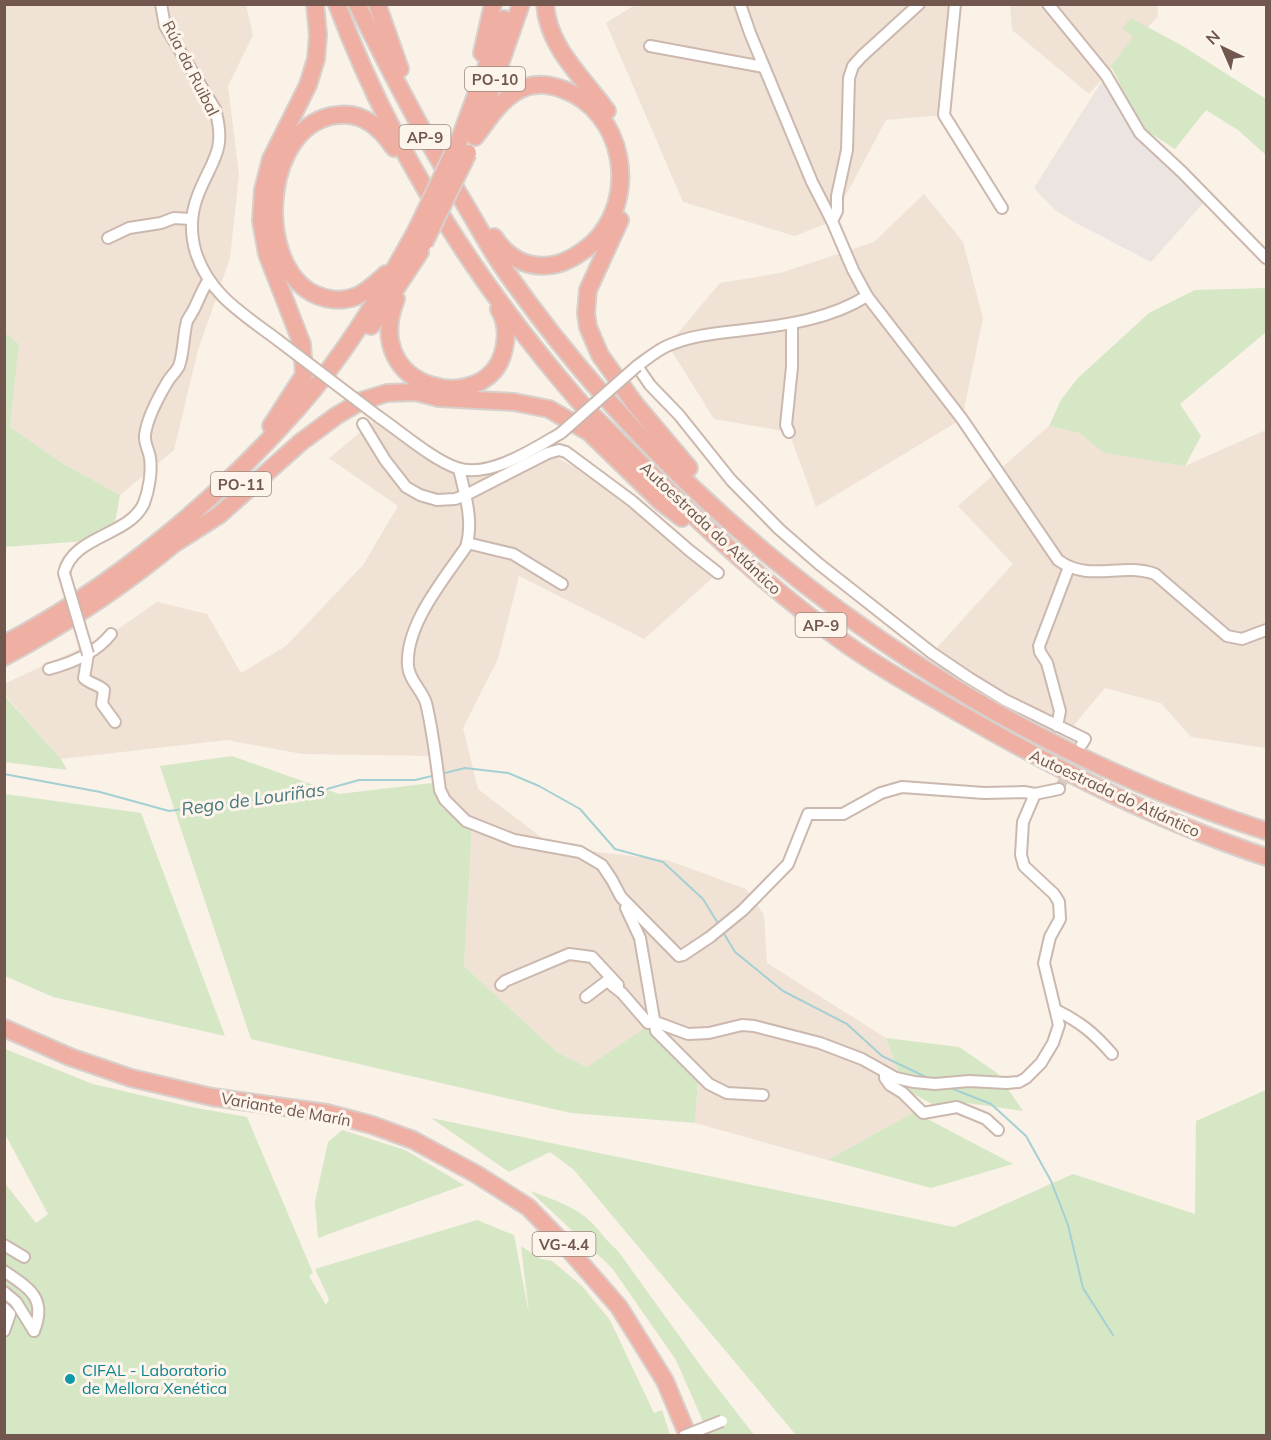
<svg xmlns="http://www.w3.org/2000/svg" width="1271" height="1440" font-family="Mulish,sans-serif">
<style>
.residential{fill:#f1e2d6}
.industrial{fill:#ebe4e0}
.green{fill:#d6e7c6}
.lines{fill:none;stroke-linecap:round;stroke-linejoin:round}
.stream{stroke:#a4d0d3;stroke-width:2}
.minor-tunnel{stroke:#d8cac0;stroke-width:10;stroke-dasharray:10 5;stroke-linecap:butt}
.minor-casing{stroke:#cbb8ae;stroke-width:14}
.highway-casing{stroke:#d7d0cd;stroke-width:20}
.minor{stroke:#fff;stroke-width:10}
.highway{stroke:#efb0a3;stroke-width:16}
.minor-bridge-casing{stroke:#cbb8ae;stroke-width:14;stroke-linecap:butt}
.highway-bridge-casing{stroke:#d7d0cd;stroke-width:20;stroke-linecap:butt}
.minor-bridge{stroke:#fff;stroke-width:10}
.highway-bridge{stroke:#efb0a3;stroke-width:16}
.culture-dot{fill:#0f9aa8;stroke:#fdf5ec;stroke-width:2}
.labels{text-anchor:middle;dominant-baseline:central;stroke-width:6;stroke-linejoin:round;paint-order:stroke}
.shield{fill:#fdf5ec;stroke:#9b867d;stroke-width:1.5}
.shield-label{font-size:15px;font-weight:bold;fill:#71574d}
.street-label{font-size:16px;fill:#71574d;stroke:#fdf5ec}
.culture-label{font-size:16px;fill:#0d838f;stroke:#fdf5ec;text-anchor:start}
.water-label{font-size:18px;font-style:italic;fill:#46787c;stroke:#fdf5ec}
</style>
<rect width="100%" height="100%" fill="#faf1e7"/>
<!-- residential -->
<g class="residential">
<polygon points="4,5 246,5 253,35 228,86 239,175 230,258 198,350 174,450 120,495 62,463 10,427 19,344 4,332"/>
<polygon points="635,5 958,5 944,115 886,120 832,221 795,236 683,202 606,23"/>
<polygon points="1010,5 1157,5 1158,16 1089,94 1012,30"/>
<polygon points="924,194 963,242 983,318 962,419 816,507 789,432 714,419 668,345 720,283 780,273 874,242"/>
<polygon points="379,417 459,469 548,453 610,486 718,573 644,639 519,576 498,659 463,728 478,789 554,847 667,860 746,889 764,915 767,963 886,1038 914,1112 828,1160 695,1123 698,1080 587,1067 557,1052 464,966 472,827 445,800 435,756 302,754 227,740 61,759 5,695 4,684 111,634 157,602 207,614 241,673 286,646 363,565 398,506 329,458"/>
<polygon points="1049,426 1079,433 1104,453 1185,466 1266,430 1266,748 1191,737 1161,703 1105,688 1069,731 932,653 1013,564 958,506"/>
</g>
<!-- industrial -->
<polygon class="industrial" points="1102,81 1135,134 1205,201 1151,262 1078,224 1055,210 1034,188"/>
<!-- green -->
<g class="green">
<polygon points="1131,18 1181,45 1266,99 1266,155 1238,130 1206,110 1175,149 1141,127 1111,66 1133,37 1122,28"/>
<polygon points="1266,288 1266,332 1180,404 1201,436 1185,466 1104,453 1079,433 1049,426 1061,400 1077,379 1149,313 1195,290"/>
<polygon points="4,332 19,344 10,427 62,463 120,495 112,539 5,547"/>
<polygon points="4,695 61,759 67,770 5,762"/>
<polygon points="232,756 339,794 432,783 442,808 472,827 464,966 557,1052 587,1067 648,1026 698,1080 695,1123 571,1113 251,1039 160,766"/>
<polygon points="5,794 141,813 225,1036 53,997 5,976"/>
<polygon points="886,1038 959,1047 997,1073 1023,1111 967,1103 932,1104 905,1089"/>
<polygon points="5,1049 93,1084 191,1107 247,1117 313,1273 309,1276 326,1305 329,1299 315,1269 477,1220 514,1235 529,1314 521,1246 541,1259 552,1261 582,1286 610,1320 654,1413 662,1410 670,1435 5,1435 4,1182 36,1223 48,1214 5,1134"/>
<polygon points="1266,1090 1266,1436 796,1435 574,1170 550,1152 509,1172 431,1118 954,1227 1073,1174 1195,1214 1196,1121"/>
<polygon points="914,1112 1013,1164 931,1188 828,1160"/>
<polygon points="342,1130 405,1150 464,1185 318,1238 315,1202 328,1142"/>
<path d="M530,1191c22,8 45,15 62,32 9,9 16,20 26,28l85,118 51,66h-45l-33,-75 -64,-92z"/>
</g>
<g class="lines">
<!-- stream -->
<g class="stream">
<polyline points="445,773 465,768 508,773 539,786 580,809 615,849 663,862 703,899 719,925"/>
<polyline points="4,774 100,792 169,811 235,802 302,796 359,780 415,780 432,776"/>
<polyline points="723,932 735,952 783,991 847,1024 882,1056 928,1078"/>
<polyline points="948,1087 991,1104 1026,1136 1051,1181 1068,1225 1083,1288 1113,1335"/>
</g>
<!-- minor-tunnel -->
<polyline class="minor-tunnel" points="1059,789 1079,749"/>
<!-- minor casing -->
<g class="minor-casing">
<g id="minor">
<path d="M161,4l4,22 50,83c12,42 -3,50 -17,86 -8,20 -8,38 -2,58 14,43 49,62 83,88"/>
<path d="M740,4l10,29 62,149 20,39 21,49 14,26 95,123 96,141c31,23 63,2 97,14l72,62 15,3 24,-9"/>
<polyline points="955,4 944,115 1002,208"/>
<polyline points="1048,4 1106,75 1140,133 1182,172 1266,258"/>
<polyline points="650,46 764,67"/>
<polyline points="832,221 837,211 837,196 847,150 849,78 853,66 862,56 919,4"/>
<polyline points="108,238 129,228 161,223 174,218 190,219"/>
<path d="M867,296c-37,23 -80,29 -123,34 -26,3 -53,5 -77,16 -11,5 -20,13 -30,20l13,19 29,30 52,65 48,49 40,35 113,89 37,25 36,22 80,39 -3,5"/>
<path d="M379,417c22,15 54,43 78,51 32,11 78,-20 104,-35"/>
<polyline points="363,424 385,460 406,487 420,495 437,500 455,499 466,495 548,453 559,450 566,452 632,501 690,551 718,573"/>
<polyline points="789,432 786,425 792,367 792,324"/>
<path d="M459,469c6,25 15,53 7,78 -22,32 -61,78 -58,119 1,14 14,24 18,37 7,28 10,58 14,87l5,10 21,21 48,19 66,12 22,13 10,15 9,17 58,59 4,-1 27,-18 33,-27 45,-46 20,-50h35l38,-21 21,-6 82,6 40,-1 11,2"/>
<polyline points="467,543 513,554 562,584"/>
<path d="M64,573c9,-38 66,-37 80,-70 5,-13 8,-32 6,-45 -1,-8 -6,-14 -5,-23 2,-17 14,-39 23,-54 3,-5 8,-9 11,-15 5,-14 4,-30 8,-45 2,-4 5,-8 7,-12 5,-10 8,-19 14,-28"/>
<path d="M88,654l-4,24c6,6 14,6 20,12l-2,14 13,18"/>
<path d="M49,669c23,-6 47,-16 62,-35"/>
<polyline points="1057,726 1060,711 1047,663 1040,652 1039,646 1069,567"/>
<polyline points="626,908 640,938 656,1031 709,1084 727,1093 763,1095"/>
<polyline points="501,985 505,981 569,954 592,957 618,985"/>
<polyline points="586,997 607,981 622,993 648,1023 653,1021 688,1034 709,1033 742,1025 754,1026 820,1043 862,1059 896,1078 914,1082 935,1084 969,1081 1007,1083 1019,1082 1026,1078 1041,1063 1053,1043 1059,1025 1044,963 1050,937 1060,919 1059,902 1054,894 1024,866 1021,855 1023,822 1035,794 1059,789"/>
<path d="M1056,1010c24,12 38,23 56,44"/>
<polyline points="885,1073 885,1078 890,1085 903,1093 923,1113 957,1107 986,1119 998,1130"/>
<polyline points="4,1245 24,1257"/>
<path d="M4,1271c26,18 43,27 30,60"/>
<polyline points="4,1292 16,1302 34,1331"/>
<polyline points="4,1308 10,1314 4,1331"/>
</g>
</g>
<!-- highway casing -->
<g class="highway-casing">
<g id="highway">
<path d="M337,4c54,145 139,278 240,395 20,22 43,43 64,65 63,64 129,124 201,177 37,27 78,49 117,72 99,57 199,108 307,144"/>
<path d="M357,4c34,69 69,136 109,202 12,20 23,41 36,60 182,262 461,467 764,565"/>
<polyline points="377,4 400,69"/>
<path d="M545,4c3,44 38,73 62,107"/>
<polyline points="482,53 493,4"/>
<polyline points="479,124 521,4"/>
<path d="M475,137c11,-14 23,-34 39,-44 15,-10 32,-10 48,-4 63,22 78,110 30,155 -12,10 -25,19 -40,21 -25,4 -45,-8 -58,-28"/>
<polyline points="459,141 504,19"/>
<polyline points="620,220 588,290 586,313 588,327 600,355 635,404 689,468"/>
<path d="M386,274c-9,8 -18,17 -29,22 -15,6 -31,4 -45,-3 -59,-33 -48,-171 26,-178 25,-3 43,13 56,33"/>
<path d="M396,299c-37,93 93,120 108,50 3,-13 2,-28 -5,-40"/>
<polyline points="371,326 420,252"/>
<polyline points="271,426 304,375 302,344 267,254 261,221 263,190 271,159 308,85 316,59 318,35 315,4"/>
<polyline points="175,543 219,515 301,442 336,416 361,401 387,393 416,392 439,398 514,402 549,409 589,432 661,502 682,518"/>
<path d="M4,644c108,-56 213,-144 293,-235 47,-53 85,-116 119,-178"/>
<path d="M4,657c64,-34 124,-74 178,-120"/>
<polyline points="4,1028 70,1057 131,1078 212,1097 327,1113 372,1125 413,1140 476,1174 528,1207 565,1245 619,1307 665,1381 688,1436"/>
</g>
</g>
<!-- minor -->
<use href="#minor" class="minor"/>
<!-- highway -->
<use href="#highway" class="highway"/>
<!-- minor-bridge casing -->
<g class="minor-bridge-casing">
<g id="minor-bridge">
<polyline points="279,341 379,417"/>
<polyline points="561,433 637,366"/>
<polyline points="64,573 88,654"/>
<polyline points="684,1436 722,1421"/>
</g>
</g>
<!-- highway-bridge casing -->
<g class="highway-bridge-casing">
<g id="highway-bridge">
<polyline points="416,231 459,141"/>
<polyline points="424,243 468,153"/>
</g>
</g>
<!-- minor-bridge -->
<use href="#minor-bridge" class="minor-bridge"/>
<!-- highway-bridge -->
<use href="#highway-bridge" class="highway-bridge"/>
</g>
<!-- markers -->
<circle class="culture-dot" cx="70" cy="1379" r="6"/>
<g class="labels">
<!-- shield labels -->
<g class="shield">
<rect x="465" y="67" width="60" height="24" rx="4.5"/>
<rect x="399.5" y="125" width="51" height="24" rx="4.5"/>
<rect x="211" y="472" width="60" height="24" rx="4.5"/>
<rect x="795.5" y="613" width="51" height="24" rx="4.5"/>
<rect x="532.5" y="1232" width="63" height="24" rx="4.5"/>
</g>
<g class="shield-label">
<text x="495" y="79">PO-10</text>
<text x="425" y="137">AP-9</text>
<text x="241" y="484">PO-11</text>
<text x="821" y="625">AP-9</text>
<text x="564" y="1244">VG-4.4</text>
</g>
<!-- street labels -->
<g class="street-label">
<text transform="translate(191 68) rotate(63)">Rúa da Ruibal</text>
<text transform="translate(711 528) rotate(43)">Autoestrada do Atlántico</text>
<text transform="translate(1115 793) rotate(25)">Autoestrada do Atlántico</text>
<text transform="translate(286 1109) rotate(10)">Variante de Marín</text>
</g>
<!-- culture labels -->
<g class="culture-label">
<text x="82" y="1370">CIFAL - Laboratorio<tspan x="82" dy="18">de Mellora Xenética</tspan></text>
</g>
<!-- water labels -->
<g class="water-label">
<text transform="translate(253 799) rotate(-8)">Rego de Louriñas</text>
</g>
</g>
<!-- border -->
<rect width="1271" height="1440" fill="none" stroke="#71574d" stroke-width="12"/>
<!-- north arrow -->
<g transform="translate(1223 48) rotate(316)" stroke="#fdf5ec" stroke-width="4.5" paint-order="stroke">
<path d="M0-4.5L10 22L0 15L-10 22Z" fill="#71574d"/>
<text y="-9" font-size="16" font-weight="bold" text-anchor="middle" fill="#71574d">N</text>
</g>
</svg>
